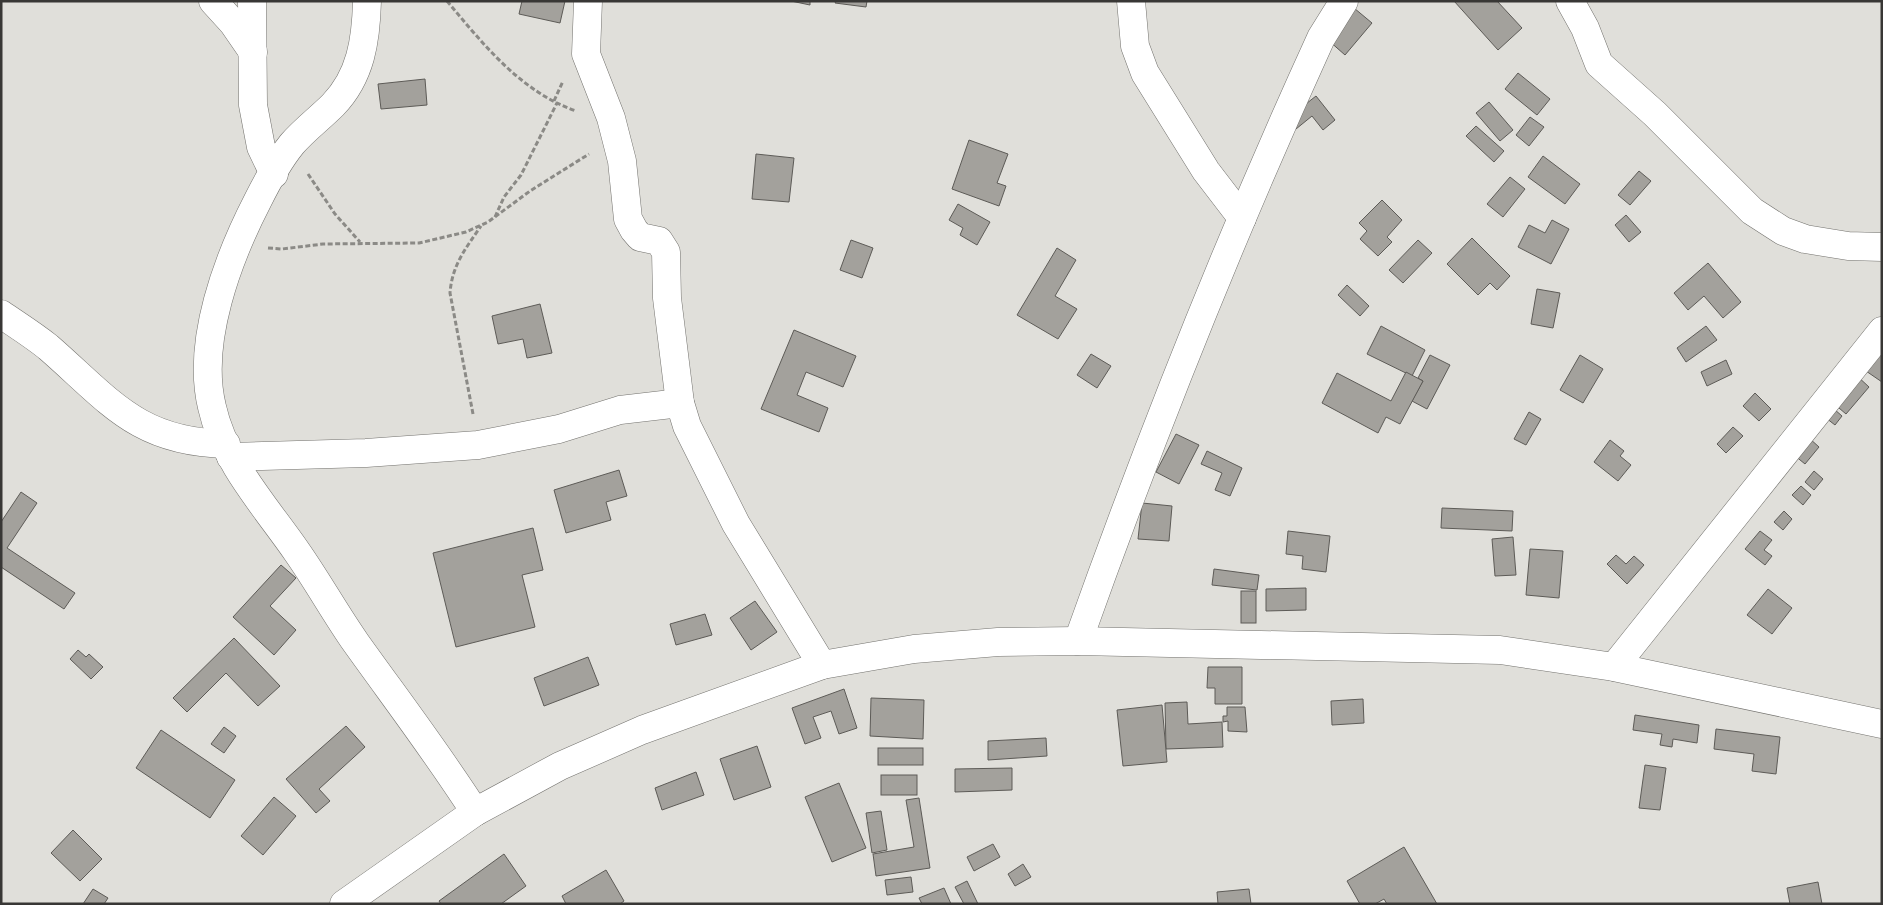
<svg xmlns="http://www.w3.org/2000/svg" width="1883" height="905" font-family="'PT Sans',sans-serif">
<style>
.building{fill:#a3a19c;stroke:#5d5b57}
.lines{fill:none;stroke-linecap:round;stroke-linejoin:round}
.street-casing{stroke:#73726e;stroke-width:29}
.path{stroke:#8b8a86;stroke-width:3;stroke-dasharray:5 2.5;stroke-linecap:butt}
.street{stroke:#fff;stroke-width:28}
</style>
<rect width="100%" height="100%" fill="#e0dfda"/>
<!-- building -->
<g class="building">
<polygon points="522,1 565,1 560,23 519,14"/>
<polygon points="791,1 810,1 810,5"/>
<polygon points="836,1 867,1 866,7 835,3"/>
<polygon points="1454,1 1497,1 1522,28 1498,50"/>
<polygon points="1354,8 1372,23 1345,55 1328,40"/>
<polygon points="1518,73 1550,99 1537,115 1505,89"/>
<polygon points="425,79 427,105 381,109 378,84"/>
<polygon points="1316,96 1335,120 1323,130 1312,116 1296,129 1288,118"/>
<polygon points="1489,102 1513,130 1500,141 1476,113"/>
<polygon points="1530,117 1544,127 1529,146 1516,135"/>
<polygon points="1476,126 1504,151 1494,162 1466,136"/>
<polygon points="969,140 1008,154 997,183 1006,186 999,206 952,189"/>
<polygon points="756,154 794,158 789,202 752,199"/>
<polygon points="1543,156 1580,184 1565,204 1528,177"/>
<polygon points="1639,171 1651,181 1630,205 1618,195"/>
<polygon points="1510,177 1525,189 1503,217 1487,204"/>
<polygon points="1382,200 1402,220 1387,237 1392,242 1378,256 1360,239 1367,231 1359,223"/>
<polygon points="958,204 990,222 977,245 960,235 963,228 949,220"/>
<polygon points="1626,215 1641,232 1629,242 1615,225"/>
<polygon points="1552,220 1569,229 1551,264 1518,247 1529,225 1545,233"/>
<polygon points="1472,238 1510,276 1497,290 1490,283 1478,295 1447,264"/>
<polygon points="851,240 873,248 862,278 840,270"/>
<polygon points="1418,240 1432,253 1403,283 1389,270"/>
<polygon points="1057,248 1076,260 1055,296 1077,309 1058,339 1017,315"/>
<polygon points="1708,263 1741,302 1723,318 1704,296 1688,310 1674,293"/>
<polygon points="1347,285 1369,306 1360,316 1338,295"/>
<polygon points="1537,289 1560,293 1553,328 1531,324"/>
<polygon points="540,304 552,353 527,358 523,339 498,344 492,316"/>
<polygon points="1381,326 1425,350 1412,376 1367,354"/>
<polygon points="1706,326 1717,340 1686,362 1677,348"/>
<polygon points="794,330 856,356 843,387 806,372 797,395 828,408 819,432 761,409"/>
<polygon points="1882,349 1882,382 1866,371"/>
<polygon points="1091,354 1111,366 1097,388 1077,375"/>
<polygon points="1430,355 1450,365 1427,409 1412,401 1423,381 1418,378"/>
<polygon points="1580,355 1603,369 1583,403 1560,390"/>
<polygon points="1726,360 1732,374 1707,386 1701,372"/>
<polygon points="1406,372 1423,381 1400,424 1386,417 1378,433 1322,403 1337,373 1391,401"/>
<polygon points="1856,375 1869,387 1846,414 1832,402"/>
<polygon points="1755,393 1771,409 1759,421 1743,406"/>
<polygon points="1834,409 1842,416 1835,425 1826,418"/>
<polygon points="1529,412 1541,419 1526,445 1514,439"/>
<polygon points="1733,427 1743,436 1726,453 1717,444"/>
<polygon points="1176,434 1199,445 1179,484 1156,472"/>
<polygon points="1809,438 1819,447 1805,464 1794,455"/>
<polygon points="1610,440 1624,451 1620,456 1631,465 1618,481 1594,462"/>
<polygon points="1207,451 1242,468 1230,496 1215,490 1222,473 1201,464"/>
<polygon points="619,470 627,496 606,502 611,520 566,533 554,490"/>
<polygon points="1814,471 1823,479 1814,490 1805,482"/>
<polygon points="1801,486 1811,495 1803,505 1792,495"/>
<polygon points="21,492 37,503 7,548 75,593 64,609 1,567 1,522"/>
<polygon points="1142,503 1172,506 1169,541 1138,539"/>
<polygon points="1442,508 1513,511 1512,531 1441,528"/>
<polygon points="1784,511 1792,519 1783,530 1774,522"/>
<polygon points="533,528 543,570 522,575 535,627 456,647 433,553"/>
<polygon points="1288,531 1330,536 1326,572 1302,569 1303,556 1286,554"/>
<polygon points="1760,531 1772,540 1764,550 1772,556 1765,565 1745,549"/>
<polygon points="1513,537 1516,575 1495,576 1492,539"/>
<polygon points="1530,549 1563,551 1559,598 1526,595"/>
<polygon points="1616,555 1626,564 1634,556 1644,565 1627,584 1607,564"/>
<polygon points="281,565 296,578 270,606 296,630 274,655 233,617"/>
<polygon points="1214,569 1259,575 1257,590 1212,585"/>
<polygon points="1306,588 1306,610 1266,611 1266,589"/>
<polygon points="1768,589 1792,608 1772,634 1747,615"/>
<rect x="1241" y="591" width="15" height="32"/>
<polygon points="755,601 777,632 751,650 730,618"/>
<polygon points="705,614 712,635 676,645 670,624"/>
<polygon points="234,638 280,686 258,706 226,673 187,712 173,698"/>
<polygon points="78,650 86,657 89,654 103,667 91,679 70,659"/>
<polygon points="588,657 599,685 544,706 534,678"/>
<polygon points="1208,667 1242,667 1242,704 1215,704 1215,688 1207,688"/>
<polygon points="844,689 857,728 839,734 831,711 813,717 821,738 805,744 792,708"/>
<polygon points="871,698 924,700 923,739 870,736"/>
<polygon points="1363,699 1364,723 1332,725 1331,701"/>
<polygon points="1187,702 1188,724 1222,722 1223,747 1166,749 1165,703"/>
<polygon points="1162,705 1167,762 1123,766 1117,710"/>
<polygon points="1227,707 1245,707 1247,732 1228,731 1228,721 1223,722 1223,716 1227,716"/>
<polygon points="1635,715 1699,725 1697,743 1673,739 1672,747 1660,745 1662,734 1633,730"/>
<polygon points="346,726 365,747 319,789 330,801 316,813 286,779"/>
<polygon points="224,727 236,736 224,753 211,744"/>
<polygon points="1716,729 1780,737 1776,774 1752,771 1754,754 1714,749"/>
<polygon points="161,730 235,780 210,818 136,768"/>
<polygon points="1046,738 1047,756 988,760 988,741"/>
<polygon points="757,746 771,787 734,800 720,759"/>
<rect x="878" y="748" width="45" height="17"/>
<polygon points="1645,765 1666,768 1660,810 1639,808"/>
<polygon points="1012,768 1012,790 955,792 955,769"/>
<polygon points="696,772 704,795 662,810 655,788"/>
<rect x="881" y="775" width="36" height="20"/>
<polygon points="839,783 866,848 832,862 805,797"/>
<polygon points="274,797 296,816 263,855 241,836"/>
<polygon points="919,798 930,868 876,876 873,854 914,847 906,800"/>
<polygon points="881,811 887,850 872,853 866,813"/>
<polygon points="73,830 102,859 80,881 51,853"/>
<polygon points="993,844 1000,857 974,871 967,857"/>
<polygon points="1404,847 1437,904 1387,904 1384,899 1375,904 1360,904 1347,881"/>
<polygon points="504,854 526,886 501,904 441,904 439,901"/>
<polygon points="1023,864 1031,877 1015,886 1008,874"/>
<polygon points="606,870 624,901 620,904 566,904 562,896"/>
<polygon points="911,877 913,892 887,895 885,880"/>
<polygon points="967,881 978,904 964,904 955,887"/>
<polygon points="1818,882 1822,904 1790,904 1787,888"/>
<polygon points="944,888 951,904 922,904 919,898"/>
<polygon points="93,889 108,898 104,904 83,904"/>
<polygon points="1249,889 1251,904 1218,904 1217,892"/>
</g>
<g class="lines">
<!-- street casing -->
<g class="street-casing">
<g id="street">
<polyline points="213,1 233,23 253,52"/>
<polyline points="252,1 253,105 261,147 274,174"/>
<path d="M367,1c-1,39 -6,75 -34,104 -13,13 -29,25 -41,39 -13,16 -25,38 -34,56 -30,58 -62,142 -46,207 12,55 54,100 85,145 21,30 38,61 59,91 40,56 82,111 119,169"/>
<polyline points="588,1 586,54 611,118 622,161 628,219 634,230 640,237 659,241 666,252 667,298 680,403 687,426 736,524 822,665"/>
<polyline points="1131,1 1135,46 1145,73 1206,171 1242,218"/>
<polyline points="1570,1 1585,28 1599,64 1655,114 1752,211 1783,231 1805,239 1848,246 1882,247"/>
<path d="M1,314c16,11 32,21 47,33 62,54 89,95 178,97"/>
<polyline points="231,457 366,453 478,445 559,429 620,410 680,403"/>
<path d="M1078,641c73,-205 153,-406 243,-603l23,-37"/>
<polyline points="1614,667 1882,331"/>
<polyline points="344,904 475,812 560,766 642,730 822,665 914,649 998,642 1078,641 1500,650 1614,667 1882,724"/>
</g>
</g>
<!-- path -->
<g class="path">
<path d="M447,1c36,43 74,91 129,110"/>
<polyline points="554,101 563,81"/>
<polyline points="308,174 335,214 360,242"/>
<polyline points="495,217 504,197 521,175 557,103"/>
<polyline points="268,248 282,249 323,244 419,243 466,232 488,222 530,191 589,154"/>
<path d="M473,414l-23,-121c2,-28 16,-45 31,-67"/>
</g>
<!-- street -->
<use href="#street" class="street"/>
</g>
<!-- border -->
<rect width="1883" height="905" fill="none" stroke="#383735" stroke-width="5"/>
</svg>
